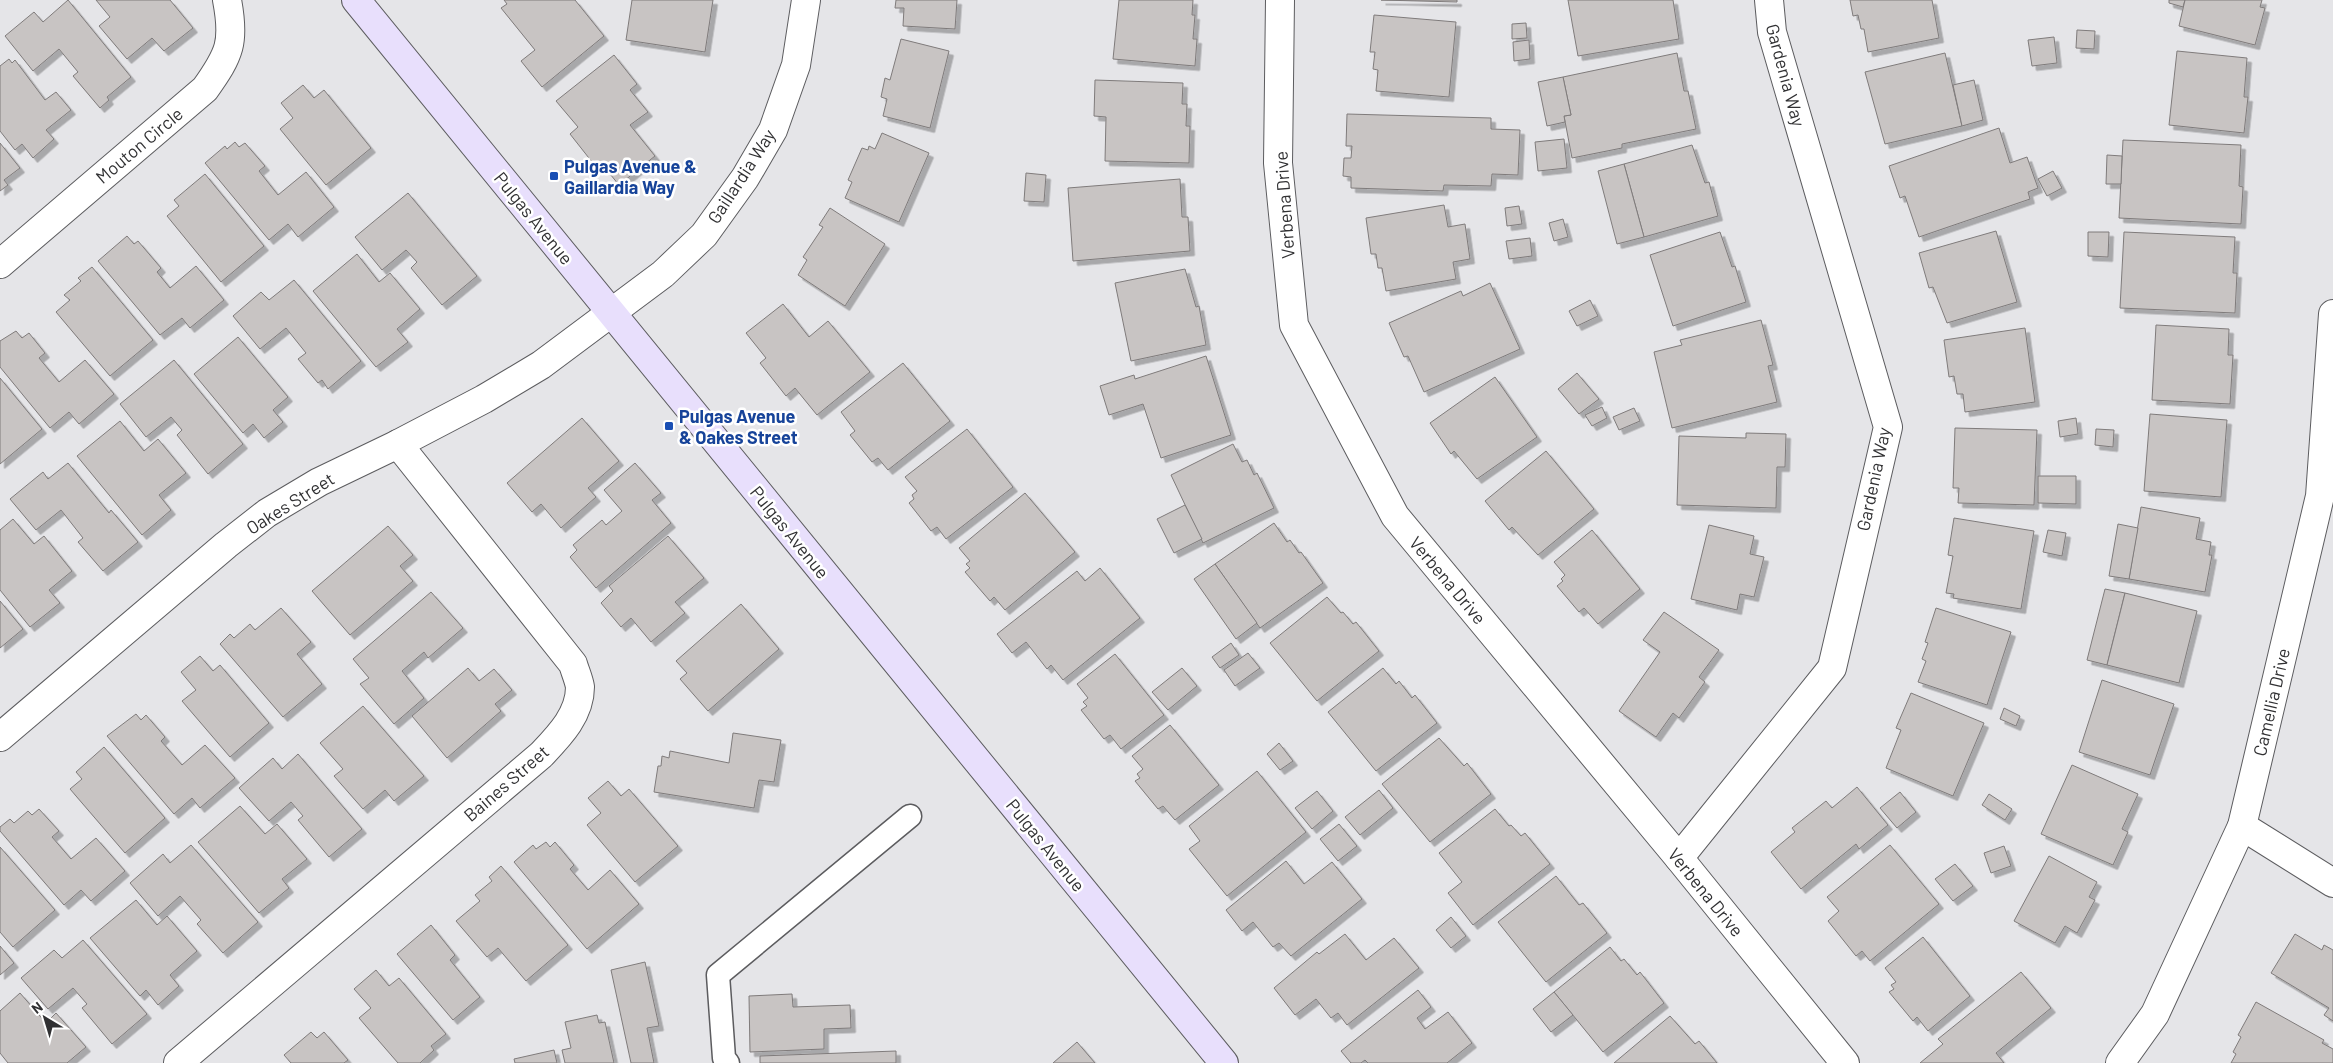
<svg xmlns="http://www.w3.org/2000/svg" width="2333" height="1063" font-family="Barlow,sans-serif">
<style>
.building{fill:#c8c4c3;stroke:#7f7b7b;filter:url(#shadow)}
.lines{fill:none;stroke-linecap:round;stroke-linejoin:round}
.lane-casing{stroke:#5c5c5f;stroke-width:25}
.street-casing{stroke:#5c5c5f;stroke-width:30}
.secondary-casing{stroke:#5c5c5f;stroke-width:30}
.lane{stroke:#fff;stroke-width:22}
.street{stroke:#fff;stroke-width:28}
.secondary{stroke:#e8dffc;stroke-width:28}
.transit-dot{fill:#1a4fb4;stroke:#fff;stroke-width:2}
.labels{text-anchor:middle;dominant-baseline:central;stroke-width:5;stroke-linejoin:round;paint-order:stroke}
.street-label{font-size:18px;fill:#313133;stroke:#fff}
.transit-label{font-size:18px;font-weight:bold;fill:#164399;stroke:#fff;text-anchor:start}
</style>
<defs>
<filter id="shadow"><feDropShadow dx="4.5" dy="4.5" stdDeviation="0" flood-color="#0004"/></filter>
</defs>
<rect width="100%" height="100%" fill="#e5e5e8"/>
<!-- building -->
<g class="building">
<polygon points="68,0 131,77 107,97 109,100 100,108 73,76 78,72 59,49 33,71 5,36 34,12 43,22"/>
<polygon points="96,0 170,0 193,28 164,51 152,38 127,59 99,26 110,17"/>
<polygon points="504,0 575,0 604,36 542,87 521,61 535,50 501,8 507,4"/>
<polygon points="632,0 713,0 705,52 626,40"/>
<polygon points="896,0 957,0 955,29 903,26 904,8 895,8"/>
<polygon points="1119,0 1193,0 1192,15 1195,15 1193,39 1197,39 1195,66 1113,59"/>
<polygon points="1381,0 1457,0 1457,2"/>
<polygon points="1568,0 1673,0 1679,39 1578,56"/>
<polygon points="1850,0 1932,0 1939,38 1868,52 1864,29 1861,29 1858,15 1853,16"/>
<polygon points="2169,0 2185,0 2183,7 2169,3"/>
<polygon points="2185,0 2262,0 2260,7 2265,8 2255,45 2179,26"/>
<polygon points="1374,15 1456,22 1449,97 1376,91 1378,70 1373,69 1375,52 1370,52"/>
<polygon points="1526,23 1527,38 1512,39 1512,24"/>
<polygon points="2077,30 2095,31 2094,49 2076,48"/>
<polygon points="2054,37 2057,63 2032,66 2028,40"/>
<polygon points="901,39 949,51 930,128 883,116 887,99 881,97 885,78 890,80"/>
<polygon points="1529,40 1530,59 1514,61 1513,42"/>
<polygon points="2177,51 2247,58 2244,97 2248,97 2244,133 2169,125"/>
<polygon points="1677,53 1684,91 1688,91 1696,129 1622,144 1622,148 1572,158 1564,116 1571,115 1563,77"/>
<polygon points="1945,53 1962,126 1885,144 1865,72"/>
<polygon points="614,55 637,84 630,90 648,112 630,125 655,156 619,185 601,163 596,167 570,134 578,127 556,101"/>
<polygon points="9,59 12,63 15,60 45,100 56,92 71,110 46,130 54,139 33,158 22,144 15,150 0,131 0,66"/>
<polygon points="1563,77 1571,115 1564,116 1565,122 1547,126 1538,82"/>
<polygon points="1095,80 1183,83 1182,104 1187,104 1186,126 1190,126 1189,163 1105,161 1106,117 1094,116"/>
<polygon points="1974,80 1983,120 1962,126 1953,85"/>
<polygon points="303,85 314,98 324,90 371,148 326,185 280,129 293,118 281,103"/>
<polygon points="1347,114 1491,118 1491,129 1520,130 1518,175 1492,174 1491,186 1444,185 1443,191 1351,188 1351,177 1343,176 1344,158 1351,158 1352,146 1346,146"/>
<polygon points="1999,128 2010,163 2027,157 2038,188 2028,192 2030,199 1919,237 1905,196 1900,198 1889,166"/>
<polygon points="882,133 929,153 899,222 845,198 852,182 848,180 862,148 868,150 869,146 875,149"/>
<polygon points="1564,139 1567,168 1538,171 1535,142"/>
<polygon points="2123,140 2241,145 2239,186 2243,187 2241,224 2119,218"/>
<polygon points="235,142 239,147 245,143 265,166 259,171 278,195 306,172 334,207 298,237 288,224 269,240 205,163 225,146 227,149"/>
<polygon points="0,143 20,168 4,180 8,185 0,191"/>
<polygon points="1692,145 1705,183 1709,182 1718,216 1644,237 1624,164"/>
<polygon points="2107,155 2122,156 2121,184 2106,184"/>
<polygon points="1624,164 1644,237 1617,244 1598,171"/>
<polygon points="2053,171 2062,188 2047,196 2038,179"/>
<polygon points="1026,173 1046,175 1044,202 1024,201"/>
<polygon points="205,174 264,246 221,282 167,216 179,206 174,200"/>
<polygon points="1180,179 1182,217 1188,217 1190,251 1073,261 1068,188"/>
<polygon points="408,193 477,276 442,305 411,268 417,262 406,250 382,270 355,237"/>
<polygon points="1444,205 1448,227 1465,224 1470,259 1453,262 1456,279 1386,291 1382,268 1378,268 1376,254 1371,254 1366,218"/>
<polygon points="1519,206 1522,224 1507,226 1505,208"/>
<polygon points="830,208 885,244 845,306 798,275 807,260 803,257 823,227 819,225"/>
<polygon points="1563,219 1568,237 1554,241 1549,223"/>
<polygon points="1996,231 2017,302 1947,323 1933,287 1929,288 1919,253"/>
<polygon points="1720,232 1732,267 1735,266 1746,302 1673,326 1650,255"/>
<polygon points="2088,232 2109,232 2108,257 2088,256"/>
<polygon points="2124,232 2235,237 2233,273 2237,273 2235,313 2120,308"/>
<polygon points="127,236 134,244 138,241 161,268 157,272 170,288 196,266 224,300 190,328 182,318 160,335 98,261"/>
<polygon points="1530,238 1532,256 1509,259 1506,241"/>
<polygon points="357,254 379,282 390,273 420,309 397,329 408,342 376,367 313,291"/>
<polygon points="92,267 153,340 110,376 56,312 70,300 64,295 81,281 78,278"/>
<polygon points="1185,269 1196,307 1199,306 1206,345 1131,361 1115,283"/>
<polygon points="294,280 361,361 328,389 322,380 318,383 298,359 306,353 286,328 260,349 233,316 261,292 269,300"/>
<polygon points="1490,283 1520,349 1424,392 1408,356 1404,357 1389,323 1461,291 1463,296"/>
<polygon points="1590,300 1598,316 1577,326 1569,311"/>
<polygon points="783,304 809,337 828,321 870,372 817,415 795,388 786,396 760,363 766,358 746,333"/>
<polygon points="1761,320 1773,365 1768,366 1777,402 1672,428 1654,352 1682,345 1680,340"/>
<polygon points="2156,325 2229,329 2228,355 2233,355 2230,404 2152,400"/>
<polygon points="2025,328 2035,402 1965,412 1963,394 1957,394 1954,376 1949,377 1944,340"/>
<polygon points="16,331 22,338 29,333 45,353 39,358 59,382 85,360 114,394 79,424 69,412 50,428 0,367 0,341"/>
<polygon points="238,337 288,397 273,410 283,422 264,438 253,424 243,433 194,374"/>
<polygon points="1206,356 1231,435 1161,458 1143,404 1109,415 1100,386 1134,375 1135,379"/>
<polygon points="174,360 243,444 208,474 177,435 182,430 171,417 146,437 120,404"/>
<polygon points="903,363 950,421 888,470 878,458 872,462 850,435 855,431 841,412"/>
<polygon points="1577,373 1599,399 1579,414 1558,389"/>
<polygon points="1495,377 1537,437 1477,479 1454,451 1451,454 1430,423"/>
<polygon points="0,378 42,429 0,464"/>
<polygon points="1602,407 1607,418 1592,426 1585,415"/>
<polygon points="1634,408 1640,421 1619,430 1613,417"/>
<polygon points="2150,414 2227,420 2221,497 2144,491"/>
<polygon points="582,418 619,461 588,488 596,497 561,528 541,504 532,512 507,483"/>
<polygon points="2076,418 2078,434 2060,437 2058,421"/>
<polygon points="120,421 144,451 158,439 186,473 159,495 171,510 142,535 77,456"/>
<polygon points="1955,428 2037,430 2034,505 1958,503 1959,488 1953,488"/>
<polygon points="967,429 1013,487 946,539 937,527 931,531 909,503 914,499 912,495 917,491 905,477"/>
<polygon points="2096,429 2114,430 2113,447 2095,445"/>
<polygon points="1746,433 1786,434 1785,467 1777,467 1776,508 1677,505 1679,436 1746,438"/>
<polygon points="1233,444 1242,462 1247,460 1254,475 1257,473 1274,508 1203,543 1171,475"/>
<polygon points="1546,451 1594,509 1538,555 1512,527 1509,530 1485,501"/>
<polygon points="68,463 109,513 111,510 138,542 103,571 78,542 83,538 61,510 36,530 10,499 43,472 48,479"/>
<polygon points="635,463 661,493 652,500 671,523 596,588 570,557 577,550 573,545 602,520 606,525 622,511 604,490"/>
<polygon points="2038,476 2076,476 2076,504 2038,503"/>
<polygon points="1025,493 1075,552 1005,610 994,597 990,601 965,572 970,568 966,564 970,561 959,548"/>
<polygon points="1185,505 1202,539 1174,553 1157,519"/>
<polygon points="2141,507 2200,518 2196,539 2211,542 2209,555 2212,555 2205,592 2129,579"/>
<polygon points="1954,518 2034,531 2021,609 1953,598 1954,594 1946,593 1953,556 1948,555"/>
<polygon points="13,519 34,544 44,536 72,571 49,590 60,603 30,627 0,590 0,530"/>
<polygon points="1274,523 1287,542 1290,540 1299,553 1301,552 1323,583 1260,628 1215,564"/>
<polygon points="2118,524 2138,528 2129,579 2109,576"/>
<polygon points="1709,525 1754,536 1750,554 1764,557 1754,597 1740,594 1737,610 1691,599"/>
<polygon points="388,526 413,555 400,566 413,581 350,635 312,591"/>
<polygon points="1592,530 1640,589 1598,624 1584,608 1579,612 1557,586 1563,581 1561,579 1565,575 1554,562"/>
<polygon points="2048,530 2066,533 2062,556 2043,552"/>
<polygon points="668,536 704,578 675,602 685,613 651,642 631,618 621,627 601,603 613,591 609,586"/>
<polygon points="1215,564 1257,623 1236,639 1194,579"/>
<polygon points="1100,568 1140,618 1063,680 1051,665 1047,669 1026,642 1012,653 997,634 1077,571 1085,581"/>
<polygon points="2105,589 2125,593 2107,665 2087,660"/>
<polygon points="431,592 463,628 428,658 424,652 402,671 424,698 394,724 360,684 369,678 353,659"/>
<polygon points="2125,593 2197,611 2179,683 2107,665"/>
<polygon points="1327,597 1341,613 1343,612 1353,624 1356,622 1379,651 1317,701 1270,643"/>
<polygon points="0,601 23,629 0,648"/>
<polygon points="741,604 779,649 708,711 680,679 687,673 676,661"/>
<polygon points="281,608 311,642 297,654 322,684 283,717 220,644 230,634 234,638 250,624 255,630"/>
<polygon points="1936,608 2011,632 1987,705 1918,682 1926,661 1922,659 1928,643 1925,642"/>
<polygon points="1664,612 1719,650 1699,677 1705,682 1679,718 1673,713 1656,737 1619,711 1660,652 1643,640"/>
<polygon points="1231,643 1239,655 1220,668 1212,657"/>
<polygon points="1248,653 1260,668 1235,686 1224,670"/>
<polygon points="1115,654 1164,715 1121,749 1110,735 1104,739 1081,710 1087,706 1083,702 1088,698 1077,684"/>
<polygon points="200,656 213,671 220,665 269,723 230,757 182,701 196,690 181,672"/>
<polygon points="468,668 479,681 494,669 512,690 495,704 501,711 447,758 412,716"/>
<polygon points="1182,668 1197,686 1168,710 1152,692"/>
<polygon points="1383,668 1396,684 1399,681 1412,698 1415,695 1437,723 1376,771 1328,712"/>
<polygon points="2102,680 2174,704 2150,775 2079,752"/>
<polygon points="1911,693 1984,723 1953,796 1886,768 1901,730 1896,728"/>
<polygon points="363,706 424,776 394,801 385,790 363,809 334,776 343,769 320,743"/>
<polygon points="2004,708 2020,716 2016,726 2000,719"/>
<polygon points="136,714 141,720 146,715 165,737 161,741 182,765 205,745 235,778 200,808 192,798 174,814 107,736"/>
<polygon points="1170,725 1219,785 1175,820 1163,806 1158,809 1135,781 1140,778 1137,774 1143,769 1132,756"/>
<polygon points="733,733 781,740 774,782 759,780 754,808 654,792 658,766 661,766 662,756 669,758 670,751 729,763"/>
<polygon points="1439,738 1464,766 1467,763 1491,794 1430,842 1382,784"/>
<polygon points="1279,743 1293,761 1280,770 1267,754"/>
<polygon points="104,747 165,818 125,853 70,789 82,779 76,772"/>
<polygon points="298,754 362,829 329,857 298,820 303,816 291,802 269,821 239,788 273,758 282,769"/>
<polygon points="2072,765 2138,794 2122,829 2128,832 2113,865 2041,834"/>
<polygon points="1257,771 1306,832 1227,896 1189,849 1200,841 1189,826"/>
<polygon points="608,781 621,796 629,789 678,846 635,882 587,825 601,813 588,798"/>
<polygon points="1857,787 1888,825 1859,849 1856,844 1801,889 1771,852 1795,832 1792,828 1826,801 1832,808"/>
<polygon points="1379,790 1393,808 1360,835 1345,817"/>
<polygon points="1317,791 1333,811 1312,829 1295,808"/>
<polygon points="1900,792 1916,812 1897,828 1880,808"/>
<polygon points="1989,794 2012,809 2005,820 1982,805"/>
<polygon points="240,806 265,834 277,824 307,859 282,879 289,888 259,913 198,842"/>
<polygon points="39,809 59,831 52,837 71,859 96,838 125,871 91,901 81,890 64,905 0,831 0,827 10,819 14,823 28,811 32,815"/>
<polygon points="1495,809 1509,826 1511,825 1521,836 1525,833 1550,864 1473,925 1448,893 1462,882 1439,853"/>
<polygon points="1339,824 1357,846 1338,861 1320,839"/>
<polygon points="546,842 550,847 555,842 574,865 570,869 588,890 610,870 639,904 587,949 514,862 533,845 536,849"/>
<polygon points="191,845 258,922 223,953 197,924 201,920 180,896 158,916 130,883 163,854 170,863"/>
<polygon points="1890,845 1939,904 1870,961 1862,951 1856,956 1828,921 1839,911 1827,897"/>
<polygon points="2004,846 2011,866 1991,873 1984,853"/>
<polygon points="0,847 55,910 13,947 0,932"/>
<polygon points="2049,856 2097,882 2089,897 2095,900 2077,933 2065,926 2055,943 2014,921"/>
<polygon points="1286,861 1304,884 1332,862 1362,899 1291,956 1279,943 1273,947 1253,922 1242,931 1226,910"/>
<polygon points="1955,864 1973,886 1953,901 1935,879"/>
<polygon points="501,866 568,945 526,981 498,948 487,957 456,921 480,901 475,895 492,881 489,877"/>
<polygon points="1556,876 1579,905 1583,903 1607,933 1546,982 1498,922"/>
<polygon points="136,900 157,925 167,916 197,951 170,975 179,986 158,1005 146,990 140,996 90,938"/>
<polygon points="1451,917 1466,936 1451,948 1436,930"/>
<polygon points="431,925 455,955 450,960 480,997 453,1020 397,954"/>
<polygon points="1345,934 1366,960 1394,938 1419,968 1347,1025 1338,1013 1331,1018 1316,999 1295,1015 1274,988 1317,952 1319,954"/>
<polygon points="2295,934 2322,950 2324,945 2333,950 2333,1021 2324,1015 2329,1008 2271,973"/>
<polygon points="1923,937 1970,996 1928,1031 1917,1017 1913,1021 1889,992 1894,989 1891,985 1896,982 1885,968"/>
<polygon points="83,940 147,1014 112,1044 82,1008 87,1004 73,988 48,1009 21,978 54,950 62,958"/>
<polygon points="0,946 14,963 0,975"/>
<polygon points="1610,947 1621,961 1624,959 1637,975 1640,972 1664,1003 1603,1052 1554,992"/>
<polygon points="645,962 659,1026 647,1028 654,1063 631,1063 611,970"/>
<polygon points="376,970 389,986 399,978 446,1034 431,1046 434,1050 420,1063 398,1063 359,1018 371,1008 354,989"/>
<polygon points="2021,972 2051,1008 1996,1053 2004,1063 1920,1063 1943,1044 1938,1039"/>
<polygon points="1418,990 1431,1007 1417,1018 1425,1029 1448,1012 1472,1043 1447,1063 1368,1063 1365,1060 1361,1063 1351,1063 1341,1051"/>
<polygon points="1554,992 1573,1015 1551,1032 1533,1009"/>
<polygon points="20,993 46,1023 56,1013 86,1047 67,1063 8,1063 0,1053 0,1011"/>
<polygon points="792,994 793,1007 850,1005 851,1028 824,1029 824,1049 750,1052 749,996"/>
<polygon points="2256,1002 2324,1040 2322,1043 2333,1049 2333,1063 2231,1063 2236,1054 2233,1052 2241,1037 2238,1035"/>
<polygon points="597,1015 599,1023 605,1022 614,1063 565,1063 562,1050 571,1048 565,1022"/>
<polygon points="1670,1016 1695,1044 1699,1041 1717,1063 1614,1063"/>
<polygon points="311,1032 317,1038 324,1032 348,1060 344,1063 291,1063 284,1055"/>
<polygon points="1077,1042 1095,1063 1053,1063"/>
<polygon points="554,1050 557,1063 515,1063 514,1059"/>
<polygon points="896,1051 896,1063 760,1063 760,1056"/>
</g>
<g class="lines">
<!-- lane casing -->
<g class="lane-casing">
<polyline id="lane" points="728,1063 724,1058 718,975 910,816"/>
</g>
<!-- street casing -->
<g class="street-casing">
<g id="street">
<polyline points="1280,0 1278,163 1294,325 1395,516 1679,858 1845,1063"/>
<path d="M0,264l205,-175c25,-35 30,-47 22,-89"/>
<polyline points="0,737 226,545 267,513 319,482 398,444 484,399 541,365 663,274 704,235 745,178 773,130 796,65 806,0"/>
<polyline points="2242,826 2333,883"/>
<polyline points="1679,858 1832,668 1888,427 1772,32 1769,0"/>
<path d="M178,1063l363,-308c18,-19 39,-40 39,-68 -1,-7 -5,-16 -7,-23l-175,-220"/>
<polyline points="2120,1063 2155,1014 2242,826 2320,496 2333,314"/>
</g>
</g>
<!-- secondary casing -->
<g class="secondary-casing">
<polyline id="secondary" points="356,0 1224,1063"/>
</g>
<!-- lane -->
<use href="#lane" class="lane"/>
<!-- street -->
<use href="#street" class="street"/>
<!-- secondary -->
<use href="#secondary" class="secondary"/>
</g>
<!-- markers -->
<g class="transit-dot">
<rect x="549" y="171" width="10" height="10" rx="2.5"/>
<rect x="664" y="421" width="10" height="10" rx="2.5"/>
</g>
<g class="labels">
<!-- street labels -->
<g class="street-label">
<text transform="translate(1786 75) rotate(75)">Gardenia Way</text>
<text transform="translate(139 145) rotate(-40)">Mouton Circle</text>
<text transform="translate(741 176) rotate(-57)">Gaillardia Way</text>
<text transform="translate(1284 205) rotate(-94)">Verbena Drive</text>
<text transform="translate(534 218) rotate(51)">Pulgas Avenue</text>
<text transform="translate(1873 479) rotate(-78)">Gardenia Way</text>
<text transform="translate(290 503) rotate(-32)">Oakes Street</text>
<text transform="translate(790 532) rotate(51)">Pulgas Avenue</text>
<text transform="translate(1448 580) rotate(50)">Verbena Drive</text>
<text transform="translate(2271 702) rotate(-77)">Camellia Drive</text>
<text transform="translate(506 783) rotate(-41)">Baines Street</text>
<text transform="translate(1046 845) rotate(51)">Pulgas Avenue</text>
<text transform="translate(1706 892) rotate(51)">Verbena Drive</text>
</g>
<!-- transit labels -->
<g class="transit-label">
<text x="564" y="166">Pulgas Avenue &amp;<tspan x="564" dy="21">Gaillardia Way</tspan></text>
<text x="679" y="416">Pulgas Avenue<tspan x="679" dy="21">&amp; Oakes Street</tspan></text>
</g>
</g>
<!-- north arrow -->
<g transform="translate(45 1018) rotate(322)" stroke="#ffffff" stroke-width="4" paint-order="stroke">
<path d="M0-4L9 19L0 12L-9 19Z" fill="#313133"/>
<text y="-8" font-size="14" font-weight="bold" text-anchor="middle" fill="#313133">N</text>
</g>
</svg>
